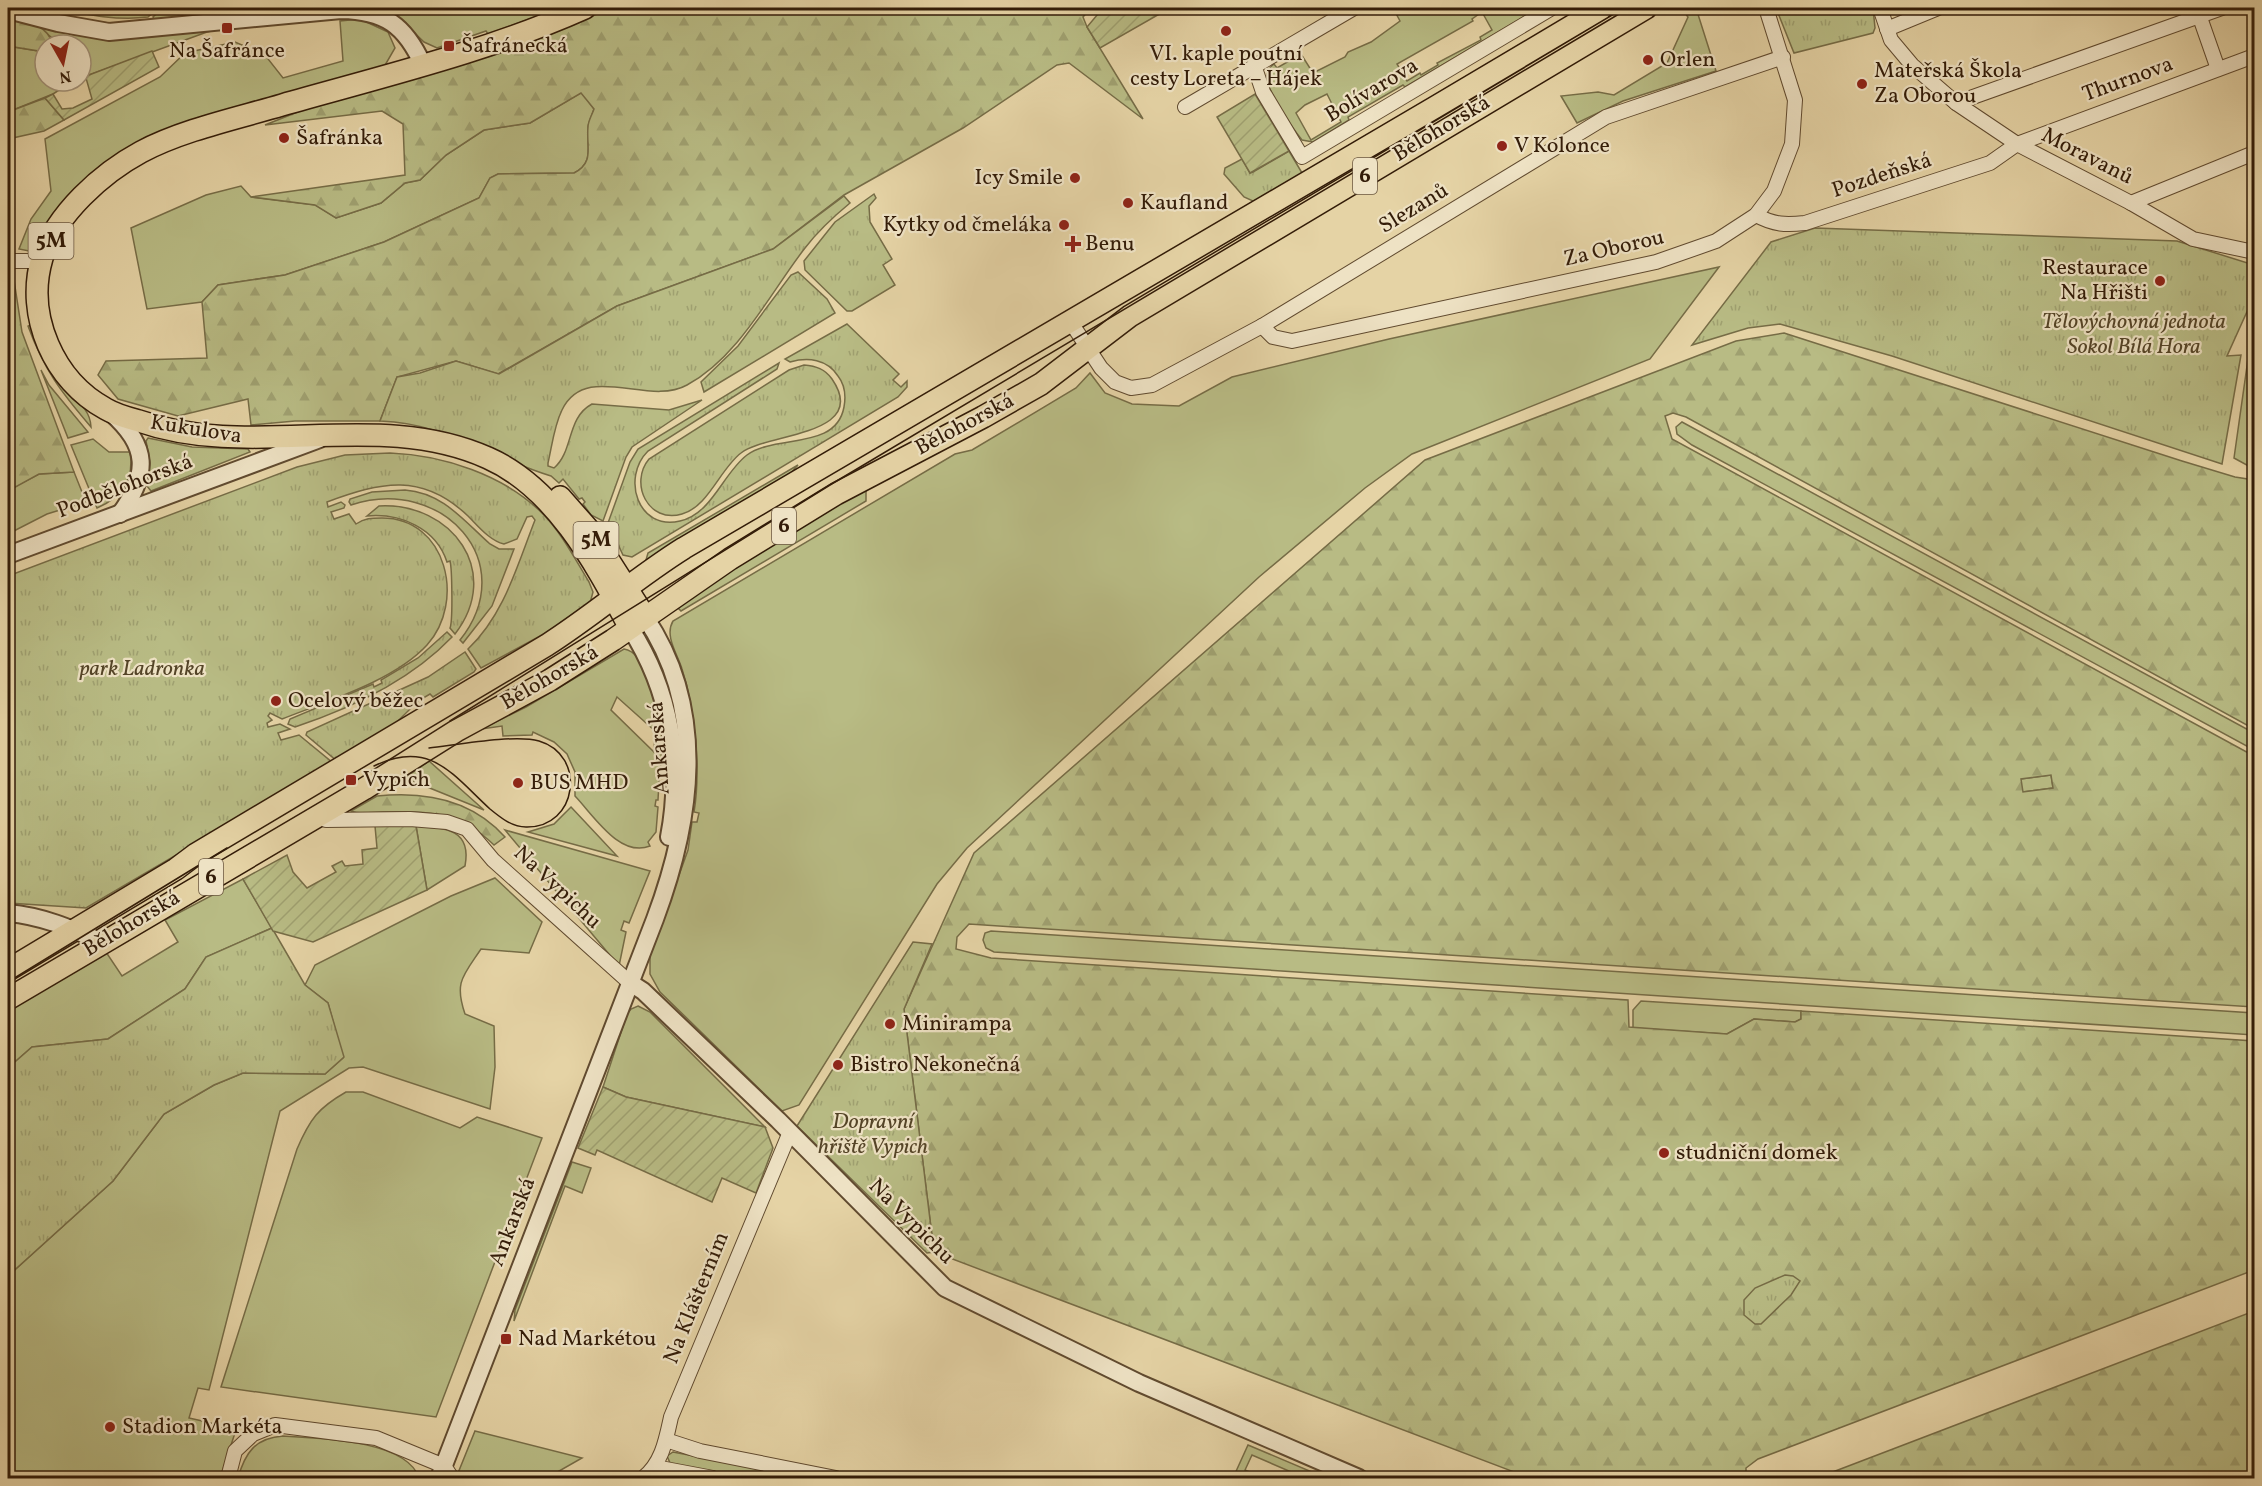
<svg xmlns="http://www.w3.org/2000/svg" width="2262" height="1486" font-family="Vollkorn,serif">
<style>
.grass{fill:#b8bb84;stroke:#766c46;stroke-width:1.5;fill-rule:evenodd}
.forest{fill:url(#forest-firs);stroke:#766c46;stroke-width:1.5;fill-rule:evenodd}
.park{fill:url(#park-tufts);stroke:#766c46;stroke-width:1.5}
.garden{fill:url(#garden-furrows);stroke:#766c46;stroke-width:1.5}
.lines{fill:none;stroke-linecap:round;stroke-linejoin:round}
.minor-casing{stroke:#604a2f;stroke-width:16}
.tertiary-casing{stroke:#604a2f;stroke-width:20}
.primary-casing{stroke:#331c08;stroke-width:24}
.minor{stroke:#eee2c4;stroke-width:14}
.tertiary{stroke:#eee2c4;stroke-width:16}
.primary{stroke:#e5d3a5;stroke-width:21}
.tram{stroke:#331c08;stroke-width:1.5}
.poi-dot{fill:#8f2418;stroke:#eee2c4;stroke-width:2}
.labels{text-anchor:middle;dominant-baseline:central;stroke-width:4.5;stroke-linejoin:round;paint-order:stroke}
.shield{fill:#eee2c4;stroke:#6b5740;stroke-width:1.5}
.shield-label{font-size:21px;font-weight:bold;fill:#331c08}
.poi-label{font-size:22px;fill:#331c08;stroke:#eee2c4;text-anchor:start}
.street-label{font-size:22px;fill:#331c08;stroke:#eee2c4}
.park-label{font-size:22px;font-style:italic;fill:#544427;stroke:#eee2c4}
</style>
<defs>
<pattern id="forest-firs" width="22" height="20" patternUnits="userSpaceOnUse" patternTransform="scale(1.5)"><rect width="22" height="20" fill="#b8bb84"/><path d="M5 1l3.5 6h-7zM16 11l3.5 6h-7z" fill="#9fa070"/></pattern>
<pattern id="park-tufts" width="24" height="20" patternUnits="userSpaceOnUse" patternTransform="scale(1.5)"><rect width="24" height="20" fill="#b8bb84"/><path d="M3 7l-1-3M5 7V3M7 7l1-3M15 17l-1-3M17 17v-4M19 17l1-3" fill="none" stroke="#9fa070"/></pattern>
<pattern id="garden-furrows" width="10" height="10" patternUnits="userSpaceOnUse" patternTransform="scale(1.5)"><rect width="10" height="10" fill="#b8bb84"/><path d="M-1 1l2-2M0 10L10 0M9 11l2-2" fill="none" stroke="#9fa070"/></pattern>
</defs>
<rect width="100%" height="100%" fill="#e5d3a5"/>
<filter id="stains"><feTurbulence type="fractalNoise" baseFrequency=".00333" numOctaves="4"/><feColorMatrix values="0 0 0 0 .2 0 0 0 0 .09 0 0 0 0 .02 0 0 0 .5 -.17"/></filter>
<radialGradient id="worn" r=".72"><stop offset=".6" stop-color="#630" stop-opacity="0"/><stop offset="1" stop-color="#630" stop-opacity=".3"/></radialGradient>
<!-- grass -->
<g class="grass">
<path d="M53,8h105l-10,9c-32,4 -64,-3 -95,-9z"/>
<polygon points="163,8 297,8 155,21 153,17"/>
<polygon points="374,8 560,8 488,34 486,31 437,48 424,42 402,21"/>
<path d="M1393,8h89l2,2 5,-2h33l2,3 15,-3 -134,79 -2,-2 -55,32 1,3 -36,22 -11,-2c-8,-10 -37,-51 -35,-64 0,-5 3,-9 7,-12l3,4 24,-14 12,19 32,-16 3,-5 23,-10 29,-21zM1482,12l10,18 -12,7 1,3 -44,23 1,2 -17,10 -1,-2 -13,8 -10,-17 76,-43 -1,-2zM1327,94l14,28 -30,18 -15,-27 9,-8z"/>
<polygon points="1681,8 1696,8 1716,71 1623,101 1577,123 1561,96 1598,92 1614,95 1667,63 1688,17"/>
<polygon points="360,19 388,32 395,48 384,67 131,147 92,173 67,198 34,252 19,249 31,219 51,191 45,139 160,77 185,53 235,42 265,55 283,78 343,61 340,21"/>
<polygon points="34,23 113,38 149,37 230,27 207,32 81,78 81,45 53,45 52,38"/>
<polygon points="8,46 45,52 45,81 73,81 53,94 8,112"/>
<path d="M582,92l12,17c-2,6 -5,12 -6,18 -2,20 7,35 -14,46l-76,1 -8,4 -11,20 -95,44 -99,33 -67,10 -16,17 -55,7 -16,-81 75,-33 35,-9 10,11 65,8 20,13 45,-15 24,-20 15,-3 26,-25 38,-25 46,-7z"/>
<path d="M1719,267l-69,92 -238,95 -47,34 -106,89 -292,271 -30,36 -138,221 -17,6 -122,-119 -10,-18v-18l38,-106 4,-28h5l2,-9 -5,-1c7,-41 1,-103 -12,-143 -4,-14 -18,-33 -9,-48l282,-167 17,-4 104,-62 14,-15 15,20 27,11 47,2 53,-29 157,-38z"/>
<path d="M30,325c6,20 13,39 26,55 13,18 34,24 35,47 -30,-35 -47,-57 -63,-101z"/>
<polygon points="2254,358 2254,469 2234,458 2248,359"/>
<polygon points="41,370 49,385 88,432 68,438"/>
<polygon points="1682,422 2254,733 2254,750 1692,445 1677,434 1676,427"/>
<polygon points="148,438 192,447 248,449 250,452 151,491 147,486 150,463 146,441"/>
<path d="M93,439l16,13h21c5,26 -9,46 -33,56l-26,-63z"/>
<polygon points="798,465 783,482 648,564 646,560 648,553"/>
<polygon points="74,472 86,502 47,514 8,534 8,490 39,474"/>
<polygon points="866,490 866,501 681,611 674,604 829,505"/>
<path d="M624,649c23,3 37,60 38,80 1,24 -3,48 -4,71h-2l-1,6 3,1 -2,25 -8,10 2,4c-30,12 -56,-30 -75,-50v-24l-8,-18 -13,-12 -21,-10 -1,3 -29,1 -1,-10 -21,3 45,-22zM617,697l38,34 -1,21 -43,-42z"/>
<polygon points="429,761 484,810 405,778"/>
<polygon points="2051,775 2053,788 2022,792 2020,779"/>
<polygon points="571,807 617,856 528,832 554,824"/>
<path d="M416,826c29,2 56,3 49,40l-38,24z"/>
<polygon points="505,830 650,871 629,923 624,921 621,930 626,932 619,966"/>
<path d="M495,878l47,44 -13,31 -48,-4c-18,27 -27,33 -16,65l29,12 1,41 -5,42 -127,-42 -14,1 -69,43 -71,279 -11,-2 -9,30 22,5 5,8 3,-4 16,6 -15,45h-212v-202l105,-95 51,-67 50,-29 29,-12 82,1 18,-16 -15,-55 -23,-18 10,-20 136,-69z"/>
<polygon points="243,879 272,928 206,957 185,989 108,1039 32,1047 8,1068 8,1010 106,952 122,976 178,942 165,920"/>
<polygon points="991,931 2254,1013 2254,1035 994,952 986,948 983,940 985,933"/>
<polygon points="1641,1001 1801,1011 1801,1019 1795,1022 1754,1019 1727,1034 1633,1028 1633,1010"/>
<polygon points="638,1006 650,1012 765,1127 626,1097 603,1087 627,1014 631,1009"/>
<path d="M346,1092h17l97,36 17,-11 65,21 -106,279 -215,-30 76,-238c13,-30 21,-41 49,-57z"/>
<polygon points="572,1162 591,1168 582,1193 565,1186 514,1321 515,1310"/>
<polygon points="475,1431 582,1458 547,1478 456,1478"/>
<path d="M283,1436c35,2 124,4 136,42h-181c7,-25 17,-40 45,-42z"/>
<polygon points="1248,1445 1326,1478 1305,1478 1252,1455 1245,1470 1263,1478 1233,1478"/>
<polygon points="673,1452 809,1478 741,1478 671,1465 667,1456"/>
</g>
<!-- forest -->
<g class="forest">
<path d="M612,8h479l-8,9 4,10 56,92 -74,-56 -12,2 -94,63 -119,67 -71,54 -156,57 -119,68 -42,-13 -59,16 -17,44h-85l-44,4 -3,-26 -70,17 -60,-17 -20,-24 8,-14 101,-3 -5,-56 16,-17 67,-10 99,-33 95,-44 11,-20 8,-4 76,-1c21,-11 12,-26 14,-46 0,-6 4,-12 6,-18l-13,-16 -51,30 -46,7 -38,25 -26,25 -15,3 -24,20 -45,15 -21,-13 -64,-8 154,-22 -2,-51 -21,-13 -117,14 35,-14 260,-82z"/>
<path d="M8,16c16,4 41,9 45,29h-8v7l-37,-6z"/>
<polygon points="45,98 64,120 44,131 8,139 8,112"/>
<polygon points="12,267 22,332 74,472 39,474 10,490 8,490 8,330 12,328 8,300 8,268"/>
<path d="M1784,333l398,128 53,16 19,3v249l-568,-312 -13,-4 -8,3 7,23 582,317v251l-1285,-83 -12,13 -1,12 35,9 637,42 1,27 98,7 27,-15 41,3 6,-3v-8l453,30v229l-496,189 -12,9v10h-11v-3c-35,8 -69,1 -103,-1l-2,4h-100l-596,-226 -30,-243 70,-156 451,-393 311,-119zM2051,775l2,13 -30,4 -2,-13z"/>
<path d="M377,796c48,-5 95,4 128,41l-11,8c-35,-34 -63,-34 -111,-33 -10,0 -23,3 -32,-1z"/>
<polygon points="2254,1311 2254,1478 1817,1478"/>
</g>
<!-- park -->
<g class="park">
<polygon points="1776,8 1873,8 1875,28 1873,33 1794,53"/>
<polygon points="1289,151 1305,178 1255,202 1244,197 1224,174 1225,168 1242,159 1250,173 1253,172"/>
<polygon points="874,194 876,198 869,206 870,222 892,259 883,265 895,285 852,311 847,311 805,270 804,261 835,222"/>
<path d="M844,196l6,7c-17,14 -32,28 -45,45 -35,45 -66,109 -118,137 -39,22 -101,-24 -125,25 -8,16 -10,36 -14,53v3l6,2c20,-17 12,-50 38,-64l77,6 33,-10 -70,47 -6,10 -23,64 -12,-6 -8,-11 2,-2 -3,-4 -3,1 -16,-20 -4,4 -8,-7c-60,-18 -105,-53 -171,-55l17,-44 23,-4 36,-12 43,13 118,-68 156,-57z"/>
<polygon points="1815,228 2177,241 2254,265 2250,305 2227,356 2241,355 2222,464 1892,356 1780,324 1748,328 1692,345 1771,242"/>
<polygon points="798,272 827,299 835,313 704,392 701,382 738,346 791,275"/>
<path d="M847,324l52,50 -6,6 8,7 6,-6v6l-9,10 -266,160 -9,-2 -15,-32 22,-61 8,-13 141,-86 -2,6 -129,82c-27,27 -10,80 32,70 32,-7 43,-48 67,-66 28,-21 89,-4 97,-48 2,-11 1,-22 -6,-31 -11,-17 -30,-19 -48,-14l-5,-3z"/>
<path d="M804,365c12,1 21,4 28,14 39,57 -66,54 -91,74 -21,16 -33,54 -59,61 -34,10 -53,-31 -33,-55l140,-89z"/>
<path d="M390,453c53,2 114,22 152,60 19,19 33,46 47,69l4,10 -3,11 -35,25 -74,40 -13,-19c36,-34 49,-83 67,-129l-3,-4 -5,1 -10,22 -13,5c-14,-3 -26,-18 -36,-28 -46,-44 -87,-34 -141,-14l1,5 13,-5 4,3 -1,3 -13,4 3,7 15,-5 7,10c9,-6 15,-6 26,-6 65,0 84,84 45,127 -33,36 -100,56 -145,74l-12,-6 -2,3 4,4 -5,3 1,4 12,-3 10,5 -12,4 3,7 18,-5 34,28 -247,145 -78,-5v-327l289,-109 48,-12z"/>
<path d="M405,490c38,3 58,30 85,54l9,5h15l-22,57 -29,37 -3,-3c62,-78 -18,-165 -109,-135l-2,-3 1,-3 22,-7z"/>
<path d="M379,506c73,-4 124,66 76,128l-5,-6c3,-7 2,-60 0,-67l-3,1c-11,-34 -47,-49 -80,-46z"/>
<path d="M447,632l5,5c-42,44 -100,71 -157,90l-7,-3 2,-5 83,-35 1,3 8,-4 -1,-3 37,-22z"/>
<polygon points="465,652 476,669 474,672 433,697 430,694 418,701 386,733 337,761 306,735 307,732 428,677"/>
<polygon points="272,928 305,985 328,1003 344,1057 325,1074 243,1073 214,1085 164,1114 113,1181 8,1276 8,1068 32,1047 108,1039 185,989 206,957"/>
<polygon points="913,942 932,944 904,1009 934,1252 927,1253 797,1126"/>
<polygon points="1785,1275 1793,1276 1800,1281 1791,1295 1761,1324 1755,1324 1744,1315 1744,1300 1755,1288"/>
</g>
<!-- garden -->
<g class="garden">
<polygon points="1103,8 1170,8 1100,48 1087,27"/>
<polygon points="152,51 159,67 64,120 45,98 53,94 62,109 73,108 92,99 86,78 81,78"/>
<polygon points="1255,94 1289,151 1250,173 1217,117"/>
<polygon points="375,826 416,826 427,890 313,942 273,931 243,879 287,855 293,872 307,888 336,872 332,866 342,861 345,866 363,864 362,850 377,848"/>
<polygon points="603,1087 626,1097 765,1127 773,1148 756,1193 722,1178 712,1202 597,1150 595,1155 578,1148"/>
</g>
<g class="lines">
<!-- minor casing -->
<g class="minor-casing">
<g id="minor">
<polyline points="1880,8 1891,40 1912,65 1956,103 2017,144 2131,203 2193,239 2254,252"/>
<polyline points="2197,9 2218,69"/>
<polyline points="1887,29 1938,8"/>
<polyline points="1254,65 1263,92 1302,157 1552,8"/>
<polyline points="1956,103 2222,8"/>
<polyline points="1185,107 1354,8"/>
<polyline points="2131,203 2254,153"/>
<path d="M1756,215c18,10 30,10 49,8l185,-60 27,-19 237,-88"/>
<polyline points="8,261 42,261"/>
<polyline points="1070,321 1101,368 1115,382 1131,388 1152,385 1262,326 1606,117 1783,57"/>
<polyline points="1262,326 1273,337 1292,341 1656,262 1716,241 1756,215 1774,191 1792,144 1795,100 1766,8"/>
<polyline points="322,813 326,820 410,819 447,822 467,829 493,860 629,982"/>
<polyline points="666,1440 700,1451 836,1478"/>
<polyline points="655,1467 713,1478"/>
<polyline points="228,1478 235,1451 253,1434 275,1425 376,1438 444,1466 452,1478"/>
<path d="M643,1478c19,-15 23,-38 28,-61l119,-285"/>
</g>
</g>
<!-- tertiary casing -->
<g class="tertiary-casing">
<g id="tertiary">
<path d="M8,10l50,13 51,9 232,-22c44,1 64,15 82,55"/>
<path d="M111,413c38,33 38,61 9,101"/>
<polyline points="8,555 320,439"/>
<path d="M630,628c40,62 53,136 39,209"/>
<path d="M8,913c34,3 62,15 94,29"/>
<polyline points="629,982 643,991 778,1120 945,1288 1139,1383 1359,1478"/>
<path d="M439,1478l216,-559c37,-99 53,-209 -10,-302"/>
</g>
</g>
<!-- primary casing -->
<g class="primary-casing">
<g id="primary">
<path d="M585,8c-96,43 -201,68 -303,97 -44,13 -100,25 -141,47 -39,21 -85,62 -99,106 -17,58 12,123 64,151 10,6 22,9 33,12 115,40 238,-13 349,37 68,30 108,107 142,170"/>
<polyline points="560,497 590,531 645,617"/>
<path d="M8,970l168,-101 20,-15 351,-209c47,-30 89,-67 137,-97 306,-179 613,-358 918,-540"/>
<polyline points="8,999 364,789 456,731 550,680 613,640 730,559 836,494 983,417 1041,384 1130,316 1646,8"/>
</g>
</g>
<!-- minor -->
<use href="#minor" class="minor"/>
<!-- tertiary -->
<use href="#tertiary" class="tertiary"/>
<!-- primary -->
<use href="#primary" class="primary"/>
<!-- tram -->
<g class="tram">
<polyline points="450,721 830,485 1629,8"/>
<path d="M374,766c56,-27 78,8 116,43 11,9 22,18 36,18 52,1 61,-72 13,-86 -24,-7 -83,4 -110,7"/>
<polyline points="8,982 227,848"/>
</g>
</g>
<!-- markers -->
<g class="poi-dot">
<rect x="221" y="22" width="12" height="12" rx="3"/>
<circle cx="1226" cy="31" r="6"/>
<rect x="443" y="40" width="12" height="12" rx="3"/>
<circle cx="1648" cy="60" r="6"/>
<circle cx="1862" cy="84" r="6"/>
<circle cx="284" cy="138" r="6"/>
<circle cx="1502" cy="146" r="6"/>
<circle cx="1075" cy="178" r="6"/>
<circle cx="1128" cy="203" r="6"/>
<circle cx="1064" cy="225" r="6"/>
<path d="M1070 235h6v6h6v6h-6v6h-6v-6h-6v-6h6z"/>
<circle cx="2160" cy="281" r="6"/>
<circle cx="276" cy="701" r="6"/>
<rect x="345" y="774" width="12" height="12" rx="3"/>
<circle cx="518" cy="783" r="6"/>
<circle cx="890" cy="1024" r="6"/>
<circle cx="838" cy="1065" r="6"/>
<circle cx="1664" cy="1153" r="6"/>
<rect x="500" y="1333" width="12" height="12" rx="3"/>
<circle cx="110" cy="1427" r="6"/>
</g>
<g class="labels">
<!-- shield labels -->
<g class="shield">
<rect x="1353" y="158" width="24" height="36" rx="4.5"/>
<rect x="28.5" y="223" width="45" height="36" rx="4.5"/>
<rect x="772" y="508" width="24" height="36" rx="4.5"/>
<rect x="573.5" y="522" width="45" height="36" rx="4.5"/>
<rect x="199" y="859" width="24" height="36" rx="4.5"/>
</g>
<g class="shield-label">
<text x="1365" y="176">6</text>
<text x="51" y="241">5M</text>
<text x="784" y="526">6</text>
<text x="596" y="540">5M</text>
<text x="211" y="877">6</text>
</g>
<!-- poi labels -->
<g class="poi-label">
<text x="461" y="46">Šafránecká</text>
<text x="227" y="51" text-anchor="middle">Na Šafránce</text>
<text x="1226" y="54" text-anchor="middle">VI. kaple poutní<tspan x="1226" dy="25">cesty Loreta – Hájek</tspan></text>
<text x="1660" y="60">Orlen</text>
<text x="1874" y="71">Mateřská Škola<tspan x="1874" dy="25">Za Oborou</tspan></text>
<text x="296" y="138">Šafránka</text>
<text x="1514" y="146">V Kolonce</text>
<text x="1063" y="178" text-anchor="end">Icy Smile</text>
<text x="1140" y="203">Kaufland</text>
<text x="1052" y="225" text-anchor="end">Kytky od čmeláka</text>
<text x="1085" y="244">Benu</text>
<text x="2148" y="268" text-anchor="end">Restaurace<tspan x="2148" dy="25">Na Hřišti</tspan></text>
<text x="288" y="701">Ocelový běžec</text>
<text x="363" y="780">Vypich</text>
<text x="530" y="783">BUS MHD</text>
<text x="902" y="1024">Minirampa</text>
<text x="850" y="1065">Bistro Nekonečná</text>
<text x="1676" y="1153">studniční domek</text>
<text x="518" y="1339">Nad Markétou</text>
<text x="122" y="1427">Stadion Markéta</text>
</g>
<!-- street labels -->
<g class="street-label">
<text transform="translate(2128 80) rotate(-20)">Thurnova</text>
<text transform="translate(1372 91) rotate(-31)">Bolívarova</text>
<text transform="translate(1442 129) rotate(-31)">Bělohorská</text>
<text transform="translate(2087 157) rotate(27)">Moravanů</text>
<text transform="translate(1882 176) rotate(-18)">Pozdeňská</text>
<text transform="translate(1414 209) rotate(-31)">Slezanů</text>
<text transform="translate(1614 249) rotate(-13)">Za Oborou</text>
<text transform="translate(965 425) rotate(-28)">Bělohorská</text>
<text transform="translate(196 430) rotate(9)">Kukulova</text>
<text transform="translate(125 487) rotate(-21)">Podbělohorská</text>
<text transform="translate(550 678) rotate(-30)">Bělohorská</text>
<text transform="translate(660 748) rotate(-94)">Ankarská</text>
<text transform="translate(557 888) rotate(43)">Na Vypichu</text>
<text transform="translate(132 924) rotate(-31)">Bělohorská</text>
<text transform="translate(513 1222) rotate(-69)">Ankarská</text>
<text transform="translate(911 1222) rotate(45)">Na Vypichu</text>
<text transform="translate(697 1298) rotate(-68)">Na Klášterním</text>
</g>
<!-- park labels -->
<g class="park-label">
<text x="2134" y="322">Tělovýchovná jednota<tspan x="2134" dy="25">Sokol Bílá Hora</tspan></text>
<text x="142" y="669">park Ladronka</text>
<text x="873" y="1122">Dopravní<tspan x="873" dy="25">hřiště Vypich</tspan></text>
</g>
</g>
<!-- margin -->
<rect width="2262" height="1486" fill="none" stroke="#e5d3a5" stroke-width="30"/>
<rect x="9" y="9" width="2244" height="1468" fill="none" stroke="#331c08" stroke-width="3"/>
<rect x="15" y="15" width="2232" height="1456" fill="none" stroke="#331c08" stroke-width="1.5"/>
<!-- north arrow -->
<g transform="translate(63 63) rotate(171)"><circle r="28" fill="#eee2c4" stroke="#a39379" stroke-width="1.5"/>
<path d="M0-4.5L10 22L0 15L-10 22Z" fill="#8f2418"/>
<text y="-9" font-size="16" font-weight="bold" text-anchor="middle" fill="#331c08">N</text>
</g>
<rect width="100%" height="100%" filter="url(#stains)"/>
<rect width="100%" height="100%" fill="url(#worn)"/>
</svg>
